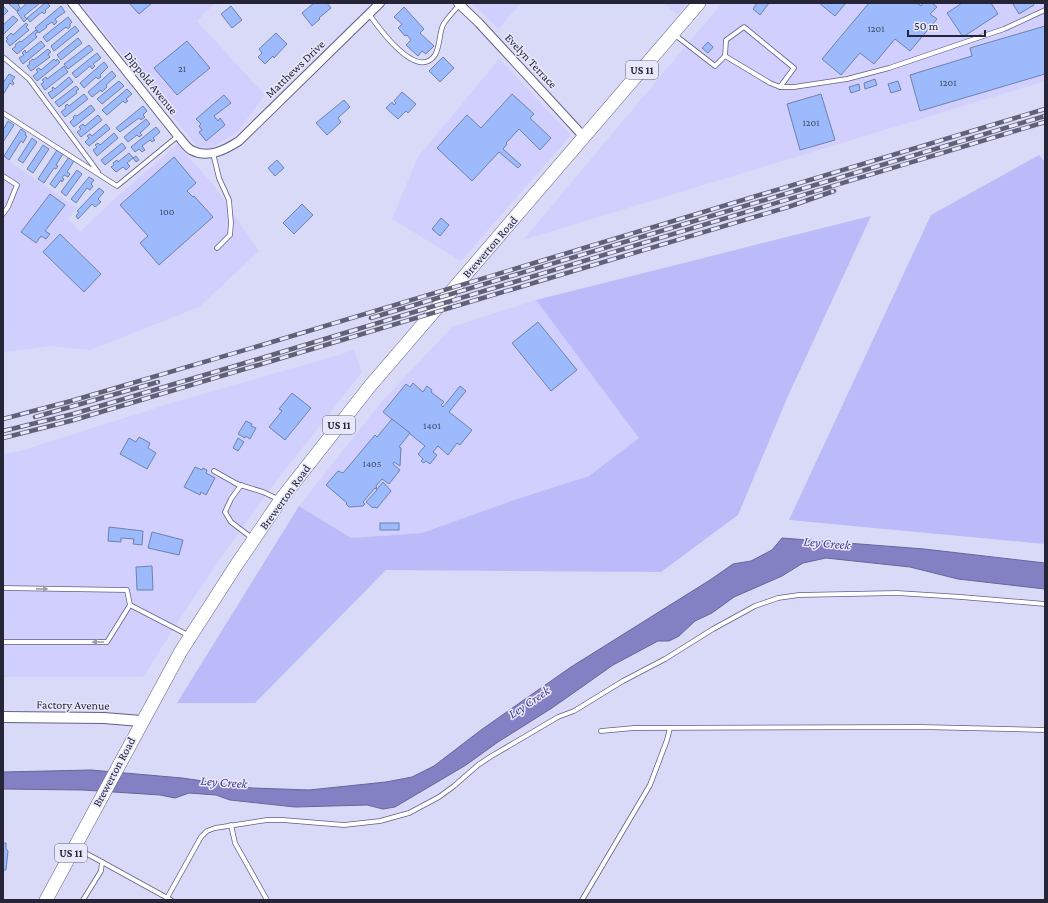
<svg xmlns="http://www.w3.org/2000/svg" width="1048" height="903" font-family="'Crimson Pro',serif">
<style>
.built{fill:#d0cffd}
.green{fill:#bcbbf9}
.water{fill:#8380c4;stroke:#67659a}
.building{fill:#9cbafc;stroke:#6f82ac}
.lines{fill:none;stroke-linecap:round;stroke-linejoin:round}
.service-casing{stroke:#61608b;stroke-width:5.5}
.minor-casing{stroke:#61608b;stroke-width:10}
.tertiary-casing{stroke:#61608b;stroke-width:12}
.primary-casing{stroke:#61608b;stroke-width:14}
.service{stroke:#fff;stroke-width:4}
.minor{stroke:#fff;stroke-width:8}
.tertiary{stroke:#fff;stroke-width:10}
.primary{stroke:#fff;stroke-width:13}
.rail-casing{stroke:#606076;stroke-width:4.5}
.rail{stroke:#e8e8fc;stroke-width:3;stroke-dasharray:9;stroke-linecap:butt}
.oneway{fill:#9d9da5}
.labels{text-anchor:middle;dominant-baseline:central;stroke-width:3;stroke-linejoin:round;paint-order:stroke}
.number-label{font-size:10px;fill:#434a68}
.shield{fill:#e8e8fc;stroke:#606072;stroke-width:1}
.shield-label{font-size:11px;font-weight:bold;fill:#252537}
.street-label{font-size:12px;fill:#252537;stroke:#e8e8fc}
.water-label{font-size:13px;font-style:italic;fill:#453a8b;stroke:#e8e8fc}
</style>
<rect width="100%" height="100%" fill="#d9daf7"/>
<!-- built -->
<g class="built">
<polygon points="80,3 215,3 197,21 265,95 238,131 210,149 197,146"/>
<polygon points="472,3 521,3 498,29"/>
<polygon points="664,3 687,3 677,15"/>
<polygon points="722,3 1045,3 1045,81 523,240"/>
<polygon points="499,59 571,135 461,261 392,219 418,157"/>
<polygon points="178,144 215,187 259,251 199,307 90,350 50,346 3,352 3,157 77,208 68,219 80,232 112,201"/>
<polygon points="536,300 640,438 589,476 514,500 422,533 351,538 299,506 383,400 452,327"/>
<polygon points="354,350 362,372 277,480 222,556 183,614 143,677 3,677 3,454 20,451 175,402 325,359"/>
</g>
<!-- green -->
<g class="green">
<polygon points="1039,155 1045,162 1045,544 789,520 931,215"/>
<polygon points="871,216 788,396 738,515 661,572 386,570 255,703 177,703 299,506 351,538 422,533 514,500 589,476 639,438 536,300"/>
</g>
<!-- water -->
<polygon class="water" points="782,538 924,549 1045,563 1045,589 958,579 910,567 826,558 803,563 782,576 734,597 712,613 695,621 679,636 669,641 658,641 613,665 552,708 498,742 466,765 395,807 383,809 367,805 295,807 230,800 216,795 189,793 175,798 160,795 83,790 3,789 3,772 91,770 182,778 252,788 309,790 386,782 412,777 434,766 481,730 571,667 710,580 733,564 751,561 772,550"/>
<!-- building -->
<g class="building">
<polygon points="10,3 21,3 18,5 20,7 17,11 9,4"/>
<polygon points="27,3 40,3 24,16 27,19 24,22 17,12"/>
<polygon points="45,3 47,3 50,6 45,10 46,12 44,14 42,12 30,22 27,18"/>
<polygon points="129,3 152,3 139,14"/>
<polygon points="314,3 327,3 331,8 319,18 320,19 312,26 302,13"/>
<polygon points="757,3 769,3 760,15 753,9"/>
<polygon points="819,3 846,3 835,16"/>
<polygon points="869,3 917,3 921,6 923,3 932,3 937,7 930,14 937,19 910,51 895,39 874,64 860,53 841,75 822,59"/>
<polygon points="962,3 991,3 998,14 963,37 947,13"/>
<polygon points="1014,3 1033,3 1034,5 1019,14 1013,4"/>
<polygon points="3,6 8,11 3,16"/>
<polygon points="61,6 65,12 55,19 57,22 54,25 52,22 46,26 47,27 39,33 35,28"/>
<polygon points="231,6 242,20 232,28 221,14"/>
<polygon points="404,7 424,29 420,33 434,46 426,54 422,51 418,56 406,45 411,40 407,35 405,36 398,28 402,24 394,17"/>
<polygon points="13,16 18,20 3,35 3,25"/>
<polygon points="68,17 72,22 70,24 70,27 68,29 66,27 47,42 43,37"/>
<polygon points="26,23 28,25 26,27 29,30 10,46 6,41 8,39 6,38 11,33 13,35"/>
<polygon points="75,26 79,31 54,51 51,46"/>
<polygon points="1045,26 1045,74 920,111 910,75 972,56 970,48"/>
<polygon points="36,30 38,32 35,34 37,37 17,54 12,49 16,46 15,45 20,41 21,42"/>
<polygon points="276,33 287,44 274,58 273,56 265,64 258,57 262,53 259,49"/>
<polygon points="78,38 82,43 61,60 57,55"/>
<polygon points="41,41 45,46 23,64 19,58 24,55 22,53 25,50 26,53"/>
<polygon points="187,41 210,68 177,95 154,68"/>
<polygon points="708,42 713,47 708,53 702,48"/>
<polygon points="89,45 93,50 68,69 64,64"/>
<polygon points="48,49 51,52 48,54 50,57 31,71 27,66 30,64 29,62 33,59 34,60"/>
<polygon points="97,53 101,58 93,64 95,66 92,69 90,66 76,78 72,73"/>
<polygon points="443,57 454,68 440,82 429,71"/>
<polygon points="54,59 56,61 57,59 60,62 58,64 37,81 33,76 38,72 36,70 39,68 41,70"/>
<polygon points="104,62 108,67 100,75 101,77 98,79 96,77 84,88 80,83"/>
<polygon points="64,66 68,72 45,90 41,84 44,82 42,80 46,77 47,79"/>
<polygon points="112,71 116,76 106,85 107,87 102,92 101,90 92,97 88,92"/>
<polygon points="9,74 15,77 12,81 14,83 13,85 10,83 3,95 3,83"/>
<polygon points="69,77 73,82 52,99 48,93 53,90 52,88 53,87 55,89"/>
<polygon points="875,79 877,85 865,89 864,83"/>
<polygon points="119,81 124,86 102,104 97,99"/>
<polygon points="898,81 901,90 891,93 888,84"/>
<polygon points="859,84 860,90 851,93 849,87"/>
<polygon points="76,86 79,89 76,91 77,93 59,107 55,102"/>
<polygon points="127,89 132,94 126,99 128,101 125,103 123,101 107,115 102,110"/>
<polygon points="402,92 416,104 408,113 406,111 398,119 386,108 392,102 394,105 396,103 394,101"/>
<polygon points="84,94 88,99 65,117 61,112 66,108 65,106 67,104 69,106"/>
<polygon points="512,94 534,114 530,118 551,138 540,150 519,129 506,143 507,144 503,149 521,165 518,168 499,152 472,181 437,148 467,115 481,128"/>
<polygon points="821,94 835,140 800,150 787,104"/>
<polygon points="224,95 231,103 214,116 218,121 220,118 225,125 206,141 199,132 202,130 199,126 201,124 196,119"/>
<polygon points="344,100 350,107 338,118 341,122 327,135 316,123"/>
<polygon points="91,105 95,110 74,127 70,122 74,118 73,117 75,115 77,116"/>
<polygon points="143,106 147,111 143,115 145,117 141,120 139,118 120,132 116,128"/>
<polygon points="98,115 102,120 81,137 77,132 81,129 79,127 83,124 85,126"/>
<polygon points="146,119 150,124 140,133 142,135 139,137 137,135 128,142 124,137"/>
<polygon points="8,121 14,125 3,142 3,130"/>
<polygon points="106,124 110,129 89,146 85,142 89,138 87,136 90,134 92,136"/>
<polygon points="156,127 160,132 153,138 155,140 152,142 150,140 142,146 145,150 142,152 139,149 135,152 131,147"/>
<polygon points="21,129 26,133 25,135 27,136 23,143 21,141 9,160 4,156"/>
<polygon points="114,133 118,138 97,156 93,150 97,147 95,145 98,143 100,145"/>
<polygon points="32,138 37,142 23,163 18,160"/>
<polygon points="122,143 126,148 105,165 101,160"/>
<polygon points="43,145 49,149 33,173 27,169"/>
<polygon points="57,150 63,154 56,165 58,166 56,169 54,168 44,183 38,179"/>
<polygon points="129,153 133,158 136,156 139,160 136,162 133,158 127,163 130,166 126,170 123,167 116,172 111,167 114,165 113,163 117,160 118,162"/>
<polygon points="69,157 74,161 67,172 70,174 68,177 64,175 62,178 64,179 62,182 61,180 55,188 50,184"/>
<polygon points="174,157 196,183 187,191 193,197 194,196 213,217 159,265 140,243 148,236 120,205"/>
<polygon points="277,160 284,168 275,176 268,168"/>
<polygon points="77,170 82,174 66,196 61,192"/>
<polygon points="89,177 94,180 91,184 93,186 90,190 87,188 76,203 71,199"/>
<polygon points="99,188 104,192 98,199 101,202 95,207 92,204 78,219 76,216 79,212 77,211"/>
<polygon points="50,194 65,205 45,231 50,234 46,239 41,236 36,243 21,232"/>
<polygon points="302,204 313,215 294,234 283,223"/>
<polygon points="441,218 449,225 440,236 432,229"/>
<polygon points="60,234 101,274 84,292 43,252"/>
<polygon points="538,322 577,370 551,391 512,343"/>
<polygon points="413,383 423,392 427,386 432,390 431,392 444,402 441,405 443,407 460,386 466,391 449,412 472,430 460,445 457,443 448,455 438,446 433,452 437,455 430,464 426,461 424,463 421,461 423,459 418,454 425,446 383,412 406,384 410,387"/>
<polygon points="292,393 311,408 285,440 269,427 282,411 279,409"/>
<polygon points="392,419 410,433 399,447 401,448 400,466 394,462 393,464 400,470 389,484 382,479 376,486 377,489 383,482 391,491 377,508 374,507 373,508 366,502 377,490 375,488 363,502 365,504 363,506 349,507 346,504 347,503 326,485 338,471 343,473 375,435 377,437"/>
<polygon points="246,421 252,424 251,426 256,428 250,439 246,436 245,438 238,434"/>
<polygon points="139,437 150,443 148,448 156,453 147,469 120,454 129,438 136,442"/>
<polygon points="238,438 244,442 238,451 233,448"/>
<polygon points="195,467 202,470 203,468 207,470 206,473 215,478 206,495 201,492 200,495 184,487"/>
<rect x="380" y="523" width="19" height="7"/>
<polygon points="109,527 143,531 142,545 133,544 134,539 121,538 121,542 108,541"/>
<polygon points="152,532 183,540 179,555 148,548"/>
<polygon points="152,566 153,590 137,590 136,567"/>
<polygon points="3,843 6,843 6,849 8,851 6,870 3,870"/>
</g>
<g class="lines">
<!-- service casing -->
<g class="service-casing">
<g id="service">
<path d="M369,14c9,13 48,68 66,41 5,-8 4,-21 8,-30 4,-7 12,-15 17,-21"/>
<polyline points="675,35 715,66 725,56 770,83 780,87 794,87 847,79 889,68 1004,29 1045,10"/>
<polyline points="725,56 726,40 744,27 794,68 780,87"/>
<polyline points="3,57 29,79 98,172"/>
<polyline points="3,113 117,186 178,136"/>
<polyline points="213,153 219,178 229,200 231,223 230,235 217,248"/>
<polyline points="3,176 17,185 8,207 3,214"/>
<polyline points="214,471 237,484 263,492 278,499"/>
<polyline points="241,485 231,499 225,512 231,522 252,538"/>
<polyline points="3,588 127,590 130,605 107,642 3,642"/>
<polyline points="130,605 188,635"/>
<polyline points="601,731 634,728 921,727 1045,730"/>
<polyline points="231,825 235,843 267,900"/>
<polyline points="76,848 102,862 101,871 83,900"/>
<polyline points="102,862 171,900"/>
<polyline points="167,898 201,837 207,831 215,828 267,820 283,820 344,825 380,821 409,813 439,797 454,786 478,765 490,757 536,730 558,717 574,711 623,681 665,659 713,629 755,606 778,598 799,595 897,593 961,597 1045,604"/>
<polyline points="582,900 650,785 667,740 670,728"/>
</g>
</g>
<!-- minor casing -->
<g class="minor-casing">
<g id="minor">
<path d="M72,3l106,133c4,4 8,11 13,14 17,9 34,0 48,-9l141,-138"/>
<polyline points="458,3 479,23 584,137"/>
</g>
</g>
<!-- tertiary casing -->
<g class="tertiary-casing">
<polyline id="tertiary" points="3,717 104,718 141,721"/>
</g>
<!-- primary casing -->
<g class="primary-casing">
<polyline id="primary" points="46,900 181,651 235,567 282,498 370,386 699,3"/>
</g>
<!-- service -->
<use href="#service" class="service"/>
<!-- minor -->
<use href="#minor" class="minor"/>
<!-- tertiary -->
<use href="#tertiary" class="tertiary"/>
<!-- primary -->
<use href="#primary" class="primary"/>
<!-- rail casing -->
<g class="rail-casing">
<g id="rail">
<polyline points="371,318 1045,116"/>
<polyline points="35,417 158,382"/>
<polyline points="3,419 71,401 262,345 1045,109"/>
<polyline points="3,431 73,414 265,357 1045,122"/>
<polyline points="3,438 74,420 788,207 834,191"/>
</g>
</g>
<!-- rail -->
<use href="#rail" class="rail"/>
</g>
<!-- one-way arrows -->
<defs><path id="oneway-solid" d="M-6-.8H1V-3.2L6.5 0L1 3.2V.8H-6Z"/></defs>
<g class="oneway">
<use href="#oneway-solid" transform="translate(42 589) rotate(1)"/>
<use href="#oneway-solid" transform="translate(98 642) rotate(180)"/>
</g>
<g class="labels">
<!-- number labels -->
<g class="number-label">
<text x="876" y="28">1201</text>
<text x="182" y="68">21</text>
<text x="948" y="82">1201</text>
<text x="811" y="122">1201</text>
<text x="167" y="211">100</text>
<text x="432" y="425">1401</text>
<text x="372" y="463">1405</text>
</g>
<!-- shield labels -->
<g class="shield">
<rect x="626" y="61" width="32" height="18" rx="3"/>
<rect x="323" y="416" width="32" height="18" rx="3"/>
<rect x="55" y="844" width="32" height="18" rx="3"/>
</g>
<g class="shield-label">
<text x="642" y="70">US 11</text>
<text x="339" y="425">US 11</text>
<text x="71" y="853">US 11</text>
</g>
<!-- street labels -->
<g class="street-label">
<text transform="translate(531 61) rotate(47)">Evelyn Terrace</text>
<text transform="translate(295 69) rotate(-44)">Matthews Drive</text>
<text transform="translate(151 83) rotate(51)">Dippold Avenue</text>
<text transform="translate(490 247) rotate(-49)">Brewerton Road</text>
<text transform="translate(285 497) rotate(-54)">Brewerton Road</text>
<text transform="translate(73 705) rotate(1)">Factory Avenue</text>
<text transform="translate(114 772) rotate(-62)">Brewerton Road</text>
</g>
<!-- water labels -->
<g class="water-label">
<text transform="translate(827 543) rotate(5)">Ley Creek</text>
<text transform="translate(529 702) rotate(-34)">Ley Creek</text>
<text transform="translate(224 782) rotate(4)">Ley Creek</text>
</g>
</g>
<!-- border -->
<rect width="1048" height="903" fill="none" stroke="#252537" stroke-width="8"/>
<!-- scale -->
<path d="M908 30v6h77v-6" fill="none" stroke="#252537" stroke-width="2"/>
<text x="914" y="30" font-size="12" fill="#252537" stroke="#e8e8fc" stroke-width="3" paint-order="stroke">50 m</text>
</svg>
